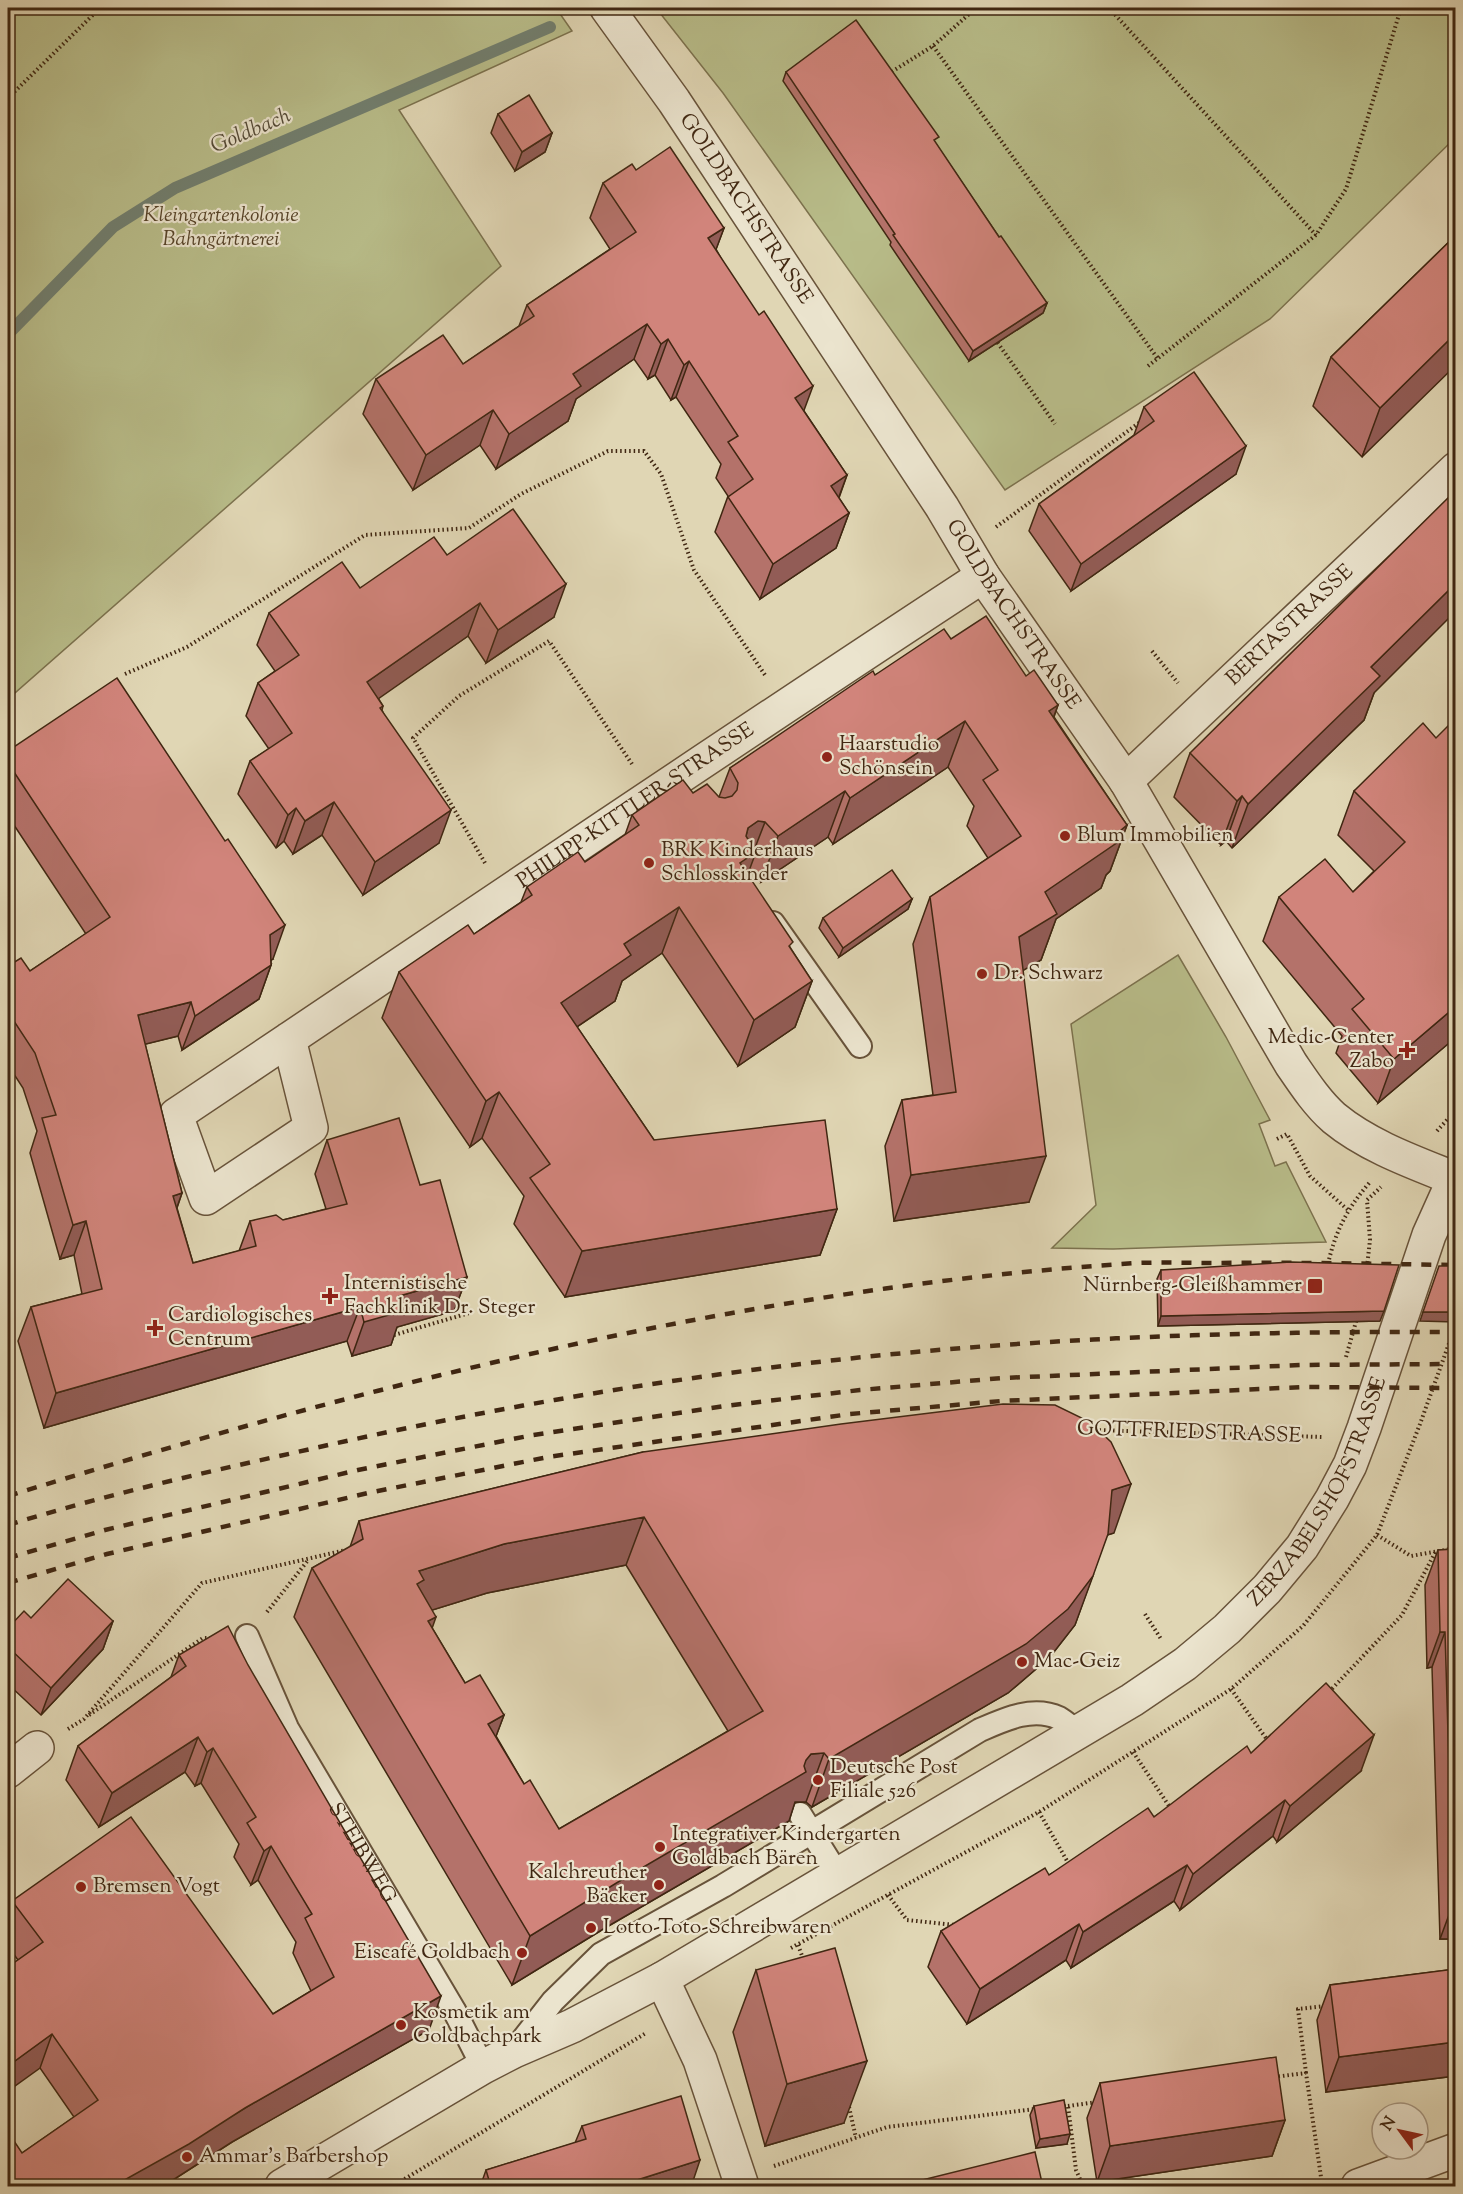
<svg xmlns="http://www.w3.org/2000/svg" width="1463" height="2194" font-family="'Sorts Mill Goudy',serif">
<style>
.green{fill:#b8bc89;stroke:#7c724e;stroke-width:1.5}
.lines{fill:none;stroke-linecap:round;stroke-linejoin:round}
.stream{stroke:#727f6f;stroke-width:12}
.service-casing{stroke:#68533a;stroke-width:26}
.minor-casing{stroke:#68533a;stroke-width:36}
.tertiary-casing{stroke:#68533a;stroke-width:36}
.path{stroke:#402712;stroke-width:4;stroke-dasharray:1.5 3;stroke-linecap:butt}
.service{stroke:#ebe4ce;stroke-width:22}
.minor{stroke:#ebe4ce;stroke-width:33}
.tertiary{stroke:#ebe4ce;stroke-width:33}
.rail{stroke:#402712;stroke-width:4.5;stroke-dasharray:10 10;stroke-linecap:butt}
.wall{fill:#b4726a;stroke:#402712;stroke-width:1.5;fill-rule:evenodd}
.shaded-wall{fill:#925c56;stroke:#402712;stroke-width:1.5}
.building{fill:#d1847b;stroke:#402712;stroke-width:1.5;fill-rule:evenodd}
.poi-dot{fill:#8f2418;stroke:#ebe4ce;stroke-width:2}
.labels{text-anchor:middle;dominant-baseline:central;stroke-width:4.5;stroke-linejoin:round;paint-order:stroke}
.street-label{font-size:21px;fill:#402712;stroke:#ebe4ce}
.park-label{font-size:21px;font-style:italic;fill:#58452a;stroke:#ebe4ce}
.poi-label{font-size:21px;fill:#402712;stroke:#ebe4ce;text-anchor:start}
.water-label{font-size:22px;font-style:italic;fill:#554c39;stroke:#ebe4ce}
</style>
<rect width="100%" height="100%" fill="#e0d6b4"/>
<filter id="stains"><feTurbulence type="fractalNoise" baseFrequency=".00333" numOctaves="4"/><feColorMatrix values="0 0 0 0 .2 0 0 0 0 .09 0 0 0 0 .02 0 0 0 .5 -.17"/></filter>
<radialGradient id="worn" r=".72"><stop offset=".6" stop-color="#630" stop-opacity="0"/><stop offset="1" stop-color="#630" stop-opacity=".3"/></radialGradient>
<!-- green -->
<g class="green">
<polygon points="22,8 556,8 572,31 399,110 501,266 8,699 8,21"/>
<polygon points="656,8 1455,8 1455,138 1270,319 1005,490 723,93"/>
<polygon points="1178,955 1226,1037 1270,1120 1259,1124 1275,1166 1286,1162 1326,1242 1113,1249 1052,1248 1096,1205 1071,1024"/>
</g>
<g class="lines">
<!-- stream -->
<polyline class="stream" points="8,334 113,227 175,188 550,27"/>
<!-- service casing -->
<g class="service-casing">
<g id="service">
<polyline points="773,923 860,1046"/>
<path id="s1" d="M247,1636l40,92 167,282 29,57"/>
<polyline points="800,1814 838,1875"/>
<path d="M517,2047l36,-46 48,-47 122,-68 257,-156c25,-11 53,-24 79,-12 7,4 14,11 20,15"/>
</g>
</g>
<!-- minor casing -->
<g class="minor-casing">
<g id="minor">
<path id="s2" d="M607,8l67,93 268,406 41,69 143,205 165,283c13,19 26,39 43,54 34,28 79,44 119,60"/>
<path id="s3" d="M1126,781l330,-312"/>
<path id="s4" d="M289,1039l22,89 -105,70 -30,-83c269,-180 536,-362 807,-539"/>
<polyline points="8,1771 37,1748"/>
<polyline points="662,1979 700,2060 742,2186"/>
<polyline points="1358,2186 1456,2150"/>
</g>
</g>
<!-- tertiary casing -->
<g class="tertiary-casing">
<g id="tertiary">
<path id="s5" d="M282,2186l201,-119 31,-16 58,-25 90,-47 470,-279 53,-36 42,-35 40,-40 35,-42 30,-48 18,-34 14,-37 65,-193 27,-60"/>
</g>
</g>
<!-- path -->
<g class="path">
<polyline points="1109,8 1316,235"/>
<polyline points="933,46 1158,359"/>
<polyline points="888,74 933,46 976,8"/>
<polyline points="8,98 100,8"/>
<polyline points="995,339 1055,424"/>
<polyline points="1148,366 1316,235 1346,189 1401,8"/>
<polyline points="996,527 1143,420"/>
<polyline points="1152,651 1178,683"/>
<polyline points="125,674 187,647 365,535 469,528 521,494 608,451 644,451 661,474 694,570 765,675"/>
<polyline points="485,863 413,738 459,696 549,641 632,764"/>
<polyline points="1437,1131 1456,1110"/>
<polyline points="1277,1139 1287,1134 1310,1176 1348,1210"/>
<polyline points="1367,1267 1370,1240 1367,1200 1381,1187"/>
<path d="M1327,1268c8,-36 19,-58 43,-86"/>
<polyline points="394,1335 469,1313"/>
<polyline points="1346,1357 1357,1318"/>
<polyline points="1095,1430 1322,1437"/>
<polyline points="1377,1535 1411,1556 1456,1548"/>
<polyline points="267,1612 309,1559"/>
<polyline points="1145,1614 1161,1639"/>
<polyline points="1231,1689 1268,1741"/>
<polyline points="1329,1692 1402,1615 1436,1551"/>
<polyline points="89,1715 203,1638 211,1638"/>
<polyline points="68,1729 84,1719 202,1583 346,1550"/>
<polyline points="1133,1752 1171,1809"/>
<polyline points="1039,1812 1070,1866"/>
<polyline points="888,1895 907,1920 955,1925"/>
<polyline points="798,1945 804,1961"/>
<polyline points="791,1948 1039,1812 1231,1689 1303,1626 1377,1535 1420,1424 1456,1324"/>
<polyline points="1306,2073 1298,2009 1326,2006"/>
<polyline points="1274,2077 1306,2073 1321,2177"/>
<polyline points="1068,2106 1097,2102"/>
<polyline points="849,2107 856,2138"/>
<polyline points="1060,2107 1068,2106 1076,2170 1083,2186"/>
<polyline points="774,2166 887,2127 1035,2109"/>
<polyline points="393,2186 646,2033"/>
</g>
<!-- service -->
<use href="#service" class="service"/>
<!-- minor -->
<use href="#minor" class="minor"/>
<!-- tertiary -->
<use href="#tertiary" class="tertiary"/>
<!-- rail -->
<g class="rail">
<path d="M8,1496c367,-113 744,-209 1129,-233 27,-1 54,0 81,0 80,-1 158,1 238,2"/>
<path d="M8,1525c94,-29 189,-51 285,-72 182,-42 366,-74 552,-94 203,-22 407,-28 611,-27"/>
<polyline points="8,1558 105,1530 358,1470 533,1435 725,1406 860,1390 1003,1378 1300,1365 1456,1364"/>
<polyline points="8,1583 107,1554 368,1493 548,1457 850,1414 1001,1401 1303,1387 1456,1388"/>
</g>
</g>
<!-- wall -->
<g class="wall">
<polygon points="786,72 936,144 999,237 1047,303 1043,313 969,361 890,245 891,242 783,81"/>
<polygon points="498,114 552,133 545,152 515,171 491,133"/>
<polygon points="636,170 724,228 716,249 804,411 847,475 839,498 849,513 836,548 760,599 715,532 728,496 716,478 721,464 676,397 671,400 655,375 648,379 634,359 576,399 568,421 496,469 480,445 413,490 363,414 376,379 463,364 519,326 527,305 610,249 590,218 603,183"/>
<polygon points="1455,236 1362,457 1313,406 1331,357"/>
<polygon points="1144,407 1236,474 1071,591 1029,531 1039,504 1134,435"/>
<polygon points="447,555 554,617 486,663 468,636 378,698 383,706 382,710 439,843 363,895 322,835 293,854 284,841 276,848 238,794 250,761 269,749 246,716 258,683 275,671 257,645 269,613 360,588"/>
<polygon points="951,639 1026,676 1058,705 1054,717 1127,825 1110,871 1106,875 1101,888 1056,919 1041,960 1023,970 1029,1202 894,1221 885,1146 902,1100 933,1095 913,944 930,897 988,858 967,826 974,806 948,767 833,844 828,837 761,882 749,869 747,874 791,949 812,981 795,1027 738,1066 662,953 622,981 615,1001 577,1027 654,1140 837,1209 820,1255 565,1297 514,1224 524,1196 482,1138 470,1147 382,1018 399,972 474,934 521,902 527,887 585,862 625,835 632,815 693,793 719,797 730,768 875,675"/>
<polygon points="1374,693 1364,720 1232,848 1226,841 1221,845 1174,797 1190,753"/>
<polygon points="1436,738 1455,1038 1378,1103 1336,1053 1342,1036 1263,941 1279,897 1353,892 1374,871 1338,835 1354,791"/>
<polygon points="8,751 273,959 271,960 271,965 259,999 182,1050 178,1036 145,1044 182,1193 177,1208 193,1263 239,1251 250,1221 283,1220 326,1209 315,1174 327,1140 420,1185 467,1277 454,1311 397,1327 391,1345 352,1356 347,1341 44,1428 18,1341 31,1307 82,1294 74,1255 60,1259 30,1153 37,1131 23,1088 8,1065 8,966 30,971 86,934 8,816"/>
<polygon points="912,899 908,909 839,957 819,928 823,918"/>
<polygon points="1161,1270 1380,1321 1158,1326 1157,1279"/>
<path d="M643,1452l471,81 -7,2 -32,90 -25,32 -42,36 -196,114 -6,-5h-11l-6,19 -184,107 -93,57 -218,-368 18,-49 38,-21 9,-26zM626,1565l102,166 -169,98 -35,-45 -28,-48 8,-21 -39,-32 -33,-55v-18l55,-17z"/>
<polygon points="1455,1549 1455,1939 1440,1939 1432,1667 1427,1668 1425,1585 1438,1550"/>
<polygon points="31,1618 113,1621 103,1649 41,1715 8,1684 8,1628"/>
<polygon points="179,1655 429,2030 232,2142 176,2178 161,2187 8,2187 22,2153 74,2117 40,2068 18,1960 8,1946 8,1912 12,1901 273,2014 311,1991 293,1953 296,1942 258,1880 251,1885 234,1857 239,1844 201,1783 195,1786 185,1772 99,1827 66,1780 78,1746 171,1677"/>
<polygon points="1251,1753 1361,1771 1277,1842 1273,1836 1180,1910 1174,1901 1071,1968 1066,1960 967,2024 928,1967 941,1931 1049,1875 1154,1817"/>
<polygon points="1455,1969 1455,2076 1326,2092 1317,2020 1330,1985"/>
<polygon points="756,1970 844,2123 765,2146 733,2032"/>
<polygon points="1100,2083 1285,2120 1272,2156 1097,2182 1087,2118"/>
<polygon points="1034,2106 1067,2144 1036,2148 1030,2115"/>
<polygon points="582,2126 691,2187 480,2187 486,2170 575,2143"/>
</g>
<!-- shaded-wall -->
<g class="shaded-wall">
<polygon points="552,133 545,152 515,171 522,152"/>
<polygon points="724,228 711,263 708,238"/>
<polygon points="1047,303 1043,313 969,361 973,351"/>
<polygon points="647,324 634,359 576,399 568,421 496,469 509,434 573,374"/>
<polygon points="1455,334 1455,366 1362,457 1380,408"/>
<polygon points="668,339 655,375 648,379 661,344"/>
<polygon points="689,361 676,397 671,400 684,365"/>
<polygon points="813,386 800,421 795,398"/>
<polygon points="493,410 480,445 413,490 426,455"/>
<polygon points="1246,446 1236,474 1071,591 1081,564"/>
<polygon points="847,475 834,510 831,486"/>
<polygon points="849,513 836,548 760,599 773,564"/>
<polygon points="566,584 554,617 486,663 498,630"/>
<polygon points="1455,584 1455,612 1374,693 1364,720 1232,848 1248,804 1371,667"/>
<polygon points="480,603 468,636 355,715 367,682"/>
<polygon points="1058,705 1041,751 1049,711"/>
<polygon points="965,721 948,767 833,844 850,798"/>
<polygon points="845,791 828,837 761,882 778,836"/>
<polygon points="1242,796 1226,841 1221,845 1237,801"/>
<polygon points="334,802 322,835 293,854 305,821"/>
<polygon points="296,808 284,841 276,848 288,815"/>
<polygon points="451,810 439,843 363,895 375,862"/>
<polygon points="758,821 765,822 753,853 756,852 739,898 737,870 748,828"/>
<polygon points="1127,825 1110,871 1106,875 1101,888 1056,919 1041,960 1002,983 1019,937 1045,892"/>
<polygon points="912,899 908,909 839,957 843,948"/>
<polygon points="679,907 662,953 622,981 615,1001 544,1049 561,1003 624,944"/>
<polygon points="285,925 273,959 257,969 270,935"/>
<polygon points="271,965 259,999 182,1050 195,1016"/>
<polygon points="812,981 795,1027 738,1066 754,1020"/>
<polygon points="191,1002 178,1036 126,1049 138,1015"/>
<polygon points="1455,1007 1455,1038 1378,1103 1394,1059"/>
<polygon points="499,1092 482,1138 470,1147 486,1101"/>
<polygon points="1046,1156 1029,1202 894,1221 911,1175"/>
<polygon points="182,1193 170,1227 173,1196"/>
<polygon points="837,1209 820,1255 565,1297 582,1251"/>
<polygon points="86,1221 74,1255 60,1259 73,1225"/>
<polygon points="467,1277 454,1311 397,1327 391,1345 352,1356 364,1322 399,1296"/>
<polygon points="360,1307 347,1341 44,1428 56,1393"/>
<polygon points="1384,1311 1380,1321 1158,1326 1161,1316"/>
<polygon points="1423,1312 1455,1312 1455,1322 1420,1321"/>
<polygon points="1131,1484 1114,1533 1094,1539 1112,1490"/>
<polygon points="644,1517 626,1565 487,1593 410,1617 419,1571 504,1544"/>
<polygon points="1093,1576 1075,1625 1050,1657 1008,1693 812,1807 829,1759"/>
<polygon points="436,1617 419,1666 428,1621"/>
<polygon points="113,1621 103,1649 41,1715 51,1688"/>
<polygon points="1440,1632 1445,1632 1432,1667 1427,1668"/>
<polygon points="504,1715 486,1763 488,1724"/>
<polygon points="1374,1735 1361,1771 1277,1842 1290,1806"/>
<polygon points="198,1737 185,1772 99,1827 112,1793"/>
<polygon points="213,1748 201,1783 195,1786 207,1752"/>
<polygon points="824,1753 806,1802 795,1802 789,1821 605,1928 512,1985 530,1936 806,1760 811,1754"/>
<polygon points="1285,1800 1273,1836 1180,1910 1193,1874"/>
<polygon points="271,1846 258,1880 251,1885 264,1851"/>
<polygon points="1187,1865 1174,1901 1071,1968 1083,1932"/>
<polygon points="1453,1904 1455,1904 1455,1939 1440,1939"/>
<polygon points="1079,1924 1066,1960 967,2024 980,1989"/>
<polygon points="441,1996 429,2030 232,2142 176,2178 161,2187 112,2187 245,2108"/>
<polygon points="52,2034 40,2068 8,2091 8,2066"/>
<polygon points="1455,2042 1455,2076 1326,2092 1339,2057"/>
<polygon points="867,2061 844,2123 765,2146 787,2084"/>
<polygon points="1285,2120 1272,2156 1097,2182 1110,2146"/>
<polygon points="1070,2134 1067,2144 1036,2148 1040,2139"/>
<polygon points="700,2160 691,2187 615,2187"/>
</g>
<!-- building -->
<g class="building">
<polygon points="856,20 939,137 934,140 999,237 1001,236 1047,303 973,351 893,235 895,234 786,72"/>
<polygon points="529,95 552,133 522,152 498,114"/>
<polygon points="670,147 724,228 708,238 759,315 764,311 813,386 795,398 847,475 831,486 849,513 773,564 728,497 753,479 728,442 738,436 689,361 684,365 668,339 661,344 647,324 573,374 581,386 509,434 493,410 426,455 376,379 443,335 463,364 534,316 527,305 636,232 603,183 632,164 636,170"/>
<polygon points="1455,236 1455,334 1380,408 1331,357"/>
<polygon points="1194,372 1246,446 1081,564 1039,504 1154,421 1144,407"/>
<polygon points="1455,491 1455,584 1371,667 1380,676 1248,804 1242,796 1237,801 1190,753"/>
<polygon points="513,509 566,584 498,630 480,603 367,682 383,706 380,708 451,810 375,862 334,802 305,821 296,808 288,815 250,761 292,733 258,683 299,655 269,613 342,562 360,588 434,537 447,555"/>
<polygon points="986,616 1026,676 1034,670 1058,705 1049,711 1127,825 1114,836 1118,842 1045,892 1057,914 1019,937 1046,1156 911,1175 902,1100 956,1092 930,897 1021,836 983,780 998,770 965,721 850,798 845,791 778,836 765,822 758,821 748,828 746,836 756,852 740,863 793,942 789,946 812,981 754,1020 679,907 624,944 631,955 561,1003 654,1140 825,1120 837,1209 582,1251 530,1178 550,1164 499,1092 486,1101 399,972 468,925 474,934 532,895 527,887 578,852 585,862 639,825 632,815 683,780 693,793 707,784 719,797 725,798 732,796 737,790 738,783 730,768 873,671 875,675 944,629 951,639"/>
<polygon points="117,678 225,841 228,839 285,925 270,935 271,965 195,1016 191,1002 138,1015 182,1193 173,1196 193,1263 256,1246 250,1221 276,1215 283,1220 347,1204 327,1140 399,1118 420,1185 440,1180 467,1277 399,1296 403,1311 364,1322 360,1307 56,1393 31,1307 102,1289 86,1221 73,1225 42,1118 56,1115 35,1053 8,1012 8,966 21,958 30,971 110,917 8,763 8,751"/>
<polygon points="1455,719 1455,1007 1394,1059 1352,1009 1364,999 1279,897 1325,859 1353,892 1405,842 1354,791 1423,723 1436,738"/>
<polygon points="892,870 912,899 843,948 823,918"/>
<polygon points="1291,1262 1399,1265 1384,1311 1161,1316 1161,1270"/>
<polygon points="1439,1266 1455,1266 1455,1312 1423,1312"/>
<path d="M1003,1404l52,1 35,17 21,20 20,42 -19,6 -4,44 -15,42 -25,33 -42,35 -197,115 -5,-6 -13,1 -5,6 -2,6 2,6 -183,107 -93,57 -218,-368 51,-29 -4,-18 284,-69 198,-28zM644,1517l119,194 -204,118 -29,-49 -6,4 -36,-60 16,-9 -24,-40 -15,8 -37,-62 8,-4 -19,-33 7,-4 -5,-9 85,-27z"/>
<polygon points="1455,1549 1455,1904 1453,1904 1445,1632 1440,1632 1438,1550"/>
<polygon points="68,1579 113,1621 51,1688 8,1647 8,1628 24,1611 31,1618"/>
<polygon points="228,1626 248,1665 441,1996 245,2108 189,2144 112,2187 8,2187 8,2132 22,2153 98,2100 52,2034 8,2066 8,1967 43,1942 12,1901 131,1817 273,2014 334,1977 305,1918 312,1914 271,1846 264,1851 247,1823 256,1817 213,1748 207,1752 198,1737 112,1793 78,1746 186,1666 179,1655"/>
<polygon points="1326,1683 1374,1735 1290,1806 1285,1800 1193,1874 1187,1865 1083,1932 1079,1924 980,1989 941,1931 1045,1868 1049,1875 1148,1808 1154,1817 1247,1746 1251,1753"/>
<polygon points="835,1948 867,2061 787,2084 756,1970"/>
<polygon points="1455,1969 1455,2042 1339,2057 1330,1985"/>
<polygon points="1276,2057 1285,2120 1110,2146 1100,2083"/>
<polygon points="681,2096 700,2160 615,2187 491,2187 486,2170 586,2139 582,2126"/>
<polygon points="1064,2100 1070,2134 1040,2139 1034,2106"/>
<polygon points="1035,2152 1043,2187 894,2187"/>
</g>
<!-- markers -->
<g class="poi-dot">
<circle cx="827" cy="757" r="6"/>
<circle cx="1065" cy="836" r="6"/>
<circle cx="649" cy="863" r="6"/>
<circle cx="982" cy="974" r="6"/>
<path d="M1404 1041h6v6h6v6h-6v6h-6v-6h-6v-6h6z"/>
<rect x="1307" y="1278" width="16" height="16" rx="3"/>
<path d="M327 1287h6v6h6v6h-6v6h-6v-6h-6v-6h6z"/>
<path d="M152 1319h6v6h6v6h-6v6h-6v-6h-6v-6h6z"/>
<circle cx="1022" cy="1662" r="6"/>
<circle cx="818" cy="1780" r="6"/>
<circle cx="660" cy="1847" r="6"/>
<circle cx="659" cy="1885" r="6"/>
<circle cx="81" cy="1887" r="6"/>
<circle cx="591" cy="1928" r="6"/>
<circle cx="522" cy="1953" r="6"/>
<circle cx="401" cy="2025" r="6"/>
<circle cx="187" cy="2157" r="6"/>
</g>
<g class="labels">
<!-- street labels -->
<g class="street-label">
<text stroke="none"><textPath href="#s2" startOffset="244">GOLDBACHSTRASSE</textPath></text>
<text stroke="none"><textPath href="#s2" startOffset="730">GOLDBACHSTRASSE</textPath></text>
<text stroke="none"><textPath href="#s3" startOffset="226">BERTASTRASSE</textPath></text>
<text stroke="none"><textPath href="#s4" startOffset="860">PHILIPP-KITTLER-STRASSE</textPath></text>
<text transform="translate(1189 1433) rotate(2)">GOTTFRIEDSTRASSE</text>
<text stroke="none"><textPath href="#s5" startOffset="1266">ZERZABELSHOFSTRASSE</textPath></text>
<text stroke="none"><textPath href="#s1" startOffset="246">STEIBWEG</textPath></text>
</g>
<!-- park labels -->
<g class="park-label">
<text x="221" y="216">Kleingartenkolonie<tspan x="221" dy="24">Bahngärtnerei</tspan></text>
</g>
<!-- poi labels -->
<g class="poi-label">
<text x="839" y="745">Haarstudio<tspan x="839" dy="24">Schönsein</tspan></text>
<text x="1077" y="836">Blum Immobilien</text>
<text x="661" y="851">BRK Kinderhaus<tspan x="661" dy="24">Schlosskinder</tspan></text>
<text x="994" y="974">Dr. Schwarz</text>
<text x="1394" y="1038" text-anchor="end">Medic-Center<tspan x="1394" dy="24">Zabo</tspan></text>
<text x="344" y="1284">Internistische<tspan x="344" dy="24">Fachklinik Dr. Steger</tspan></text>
<text x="1302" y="1286" text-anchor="end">Nürnberg-Gleißhammer</text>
<text x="168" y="1316">Cardiologisches<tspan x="168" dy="24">Centrum</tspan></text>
<text x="1034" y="1662">Mac-Geiz</text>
<text x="830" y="1768">Deutsche Post<tspan x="830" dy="24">Filiale 526</tspan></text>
<text x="672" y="1835">Integrativer Kindergarten<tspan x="672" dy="24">Goldbach Bären</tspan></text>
<text x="647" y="1873" text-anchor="end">Kalchreuther<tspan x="647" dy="24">Bäcker</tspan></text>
<text x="93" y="1887">Bremsen Vogt</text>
<text x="603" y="1928">Lotto-Toto-Schreibwaren</text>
<text x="510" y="1953" text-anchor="end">Eiscafé Goldbach</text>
<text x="413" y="2013">Kosmetik am<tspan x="413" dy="24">Goldbachpark</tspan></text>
<text x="199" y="2157">Ammar's Barbershop</text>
</g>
<!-- water labels -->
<g class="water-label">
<text transform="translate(251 132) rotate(-23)">Goldbach</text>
</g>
</g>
<!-- margin -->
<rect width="1463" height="2194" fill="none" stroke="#e0d6b4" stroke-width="30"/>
<rect x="9" y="9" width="1445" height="2176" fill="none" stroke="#402712" stroke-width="3"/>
<rect x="15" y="15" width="1433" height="2164" fill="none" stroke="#402712" stroke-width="1.5"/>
<!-- north arrow -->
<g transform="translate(1400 2131) rotate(303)"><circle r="28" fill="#ebe4ce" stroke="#a79883" stroke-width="1.5"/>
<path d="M0-4.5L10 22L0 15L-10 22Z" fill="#8f2418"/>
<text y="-9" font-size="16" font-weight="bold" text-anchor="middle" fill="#402712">N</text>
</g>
<rect width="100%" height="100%" filter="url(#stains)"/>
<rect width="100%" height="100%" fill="url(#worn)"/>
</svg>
